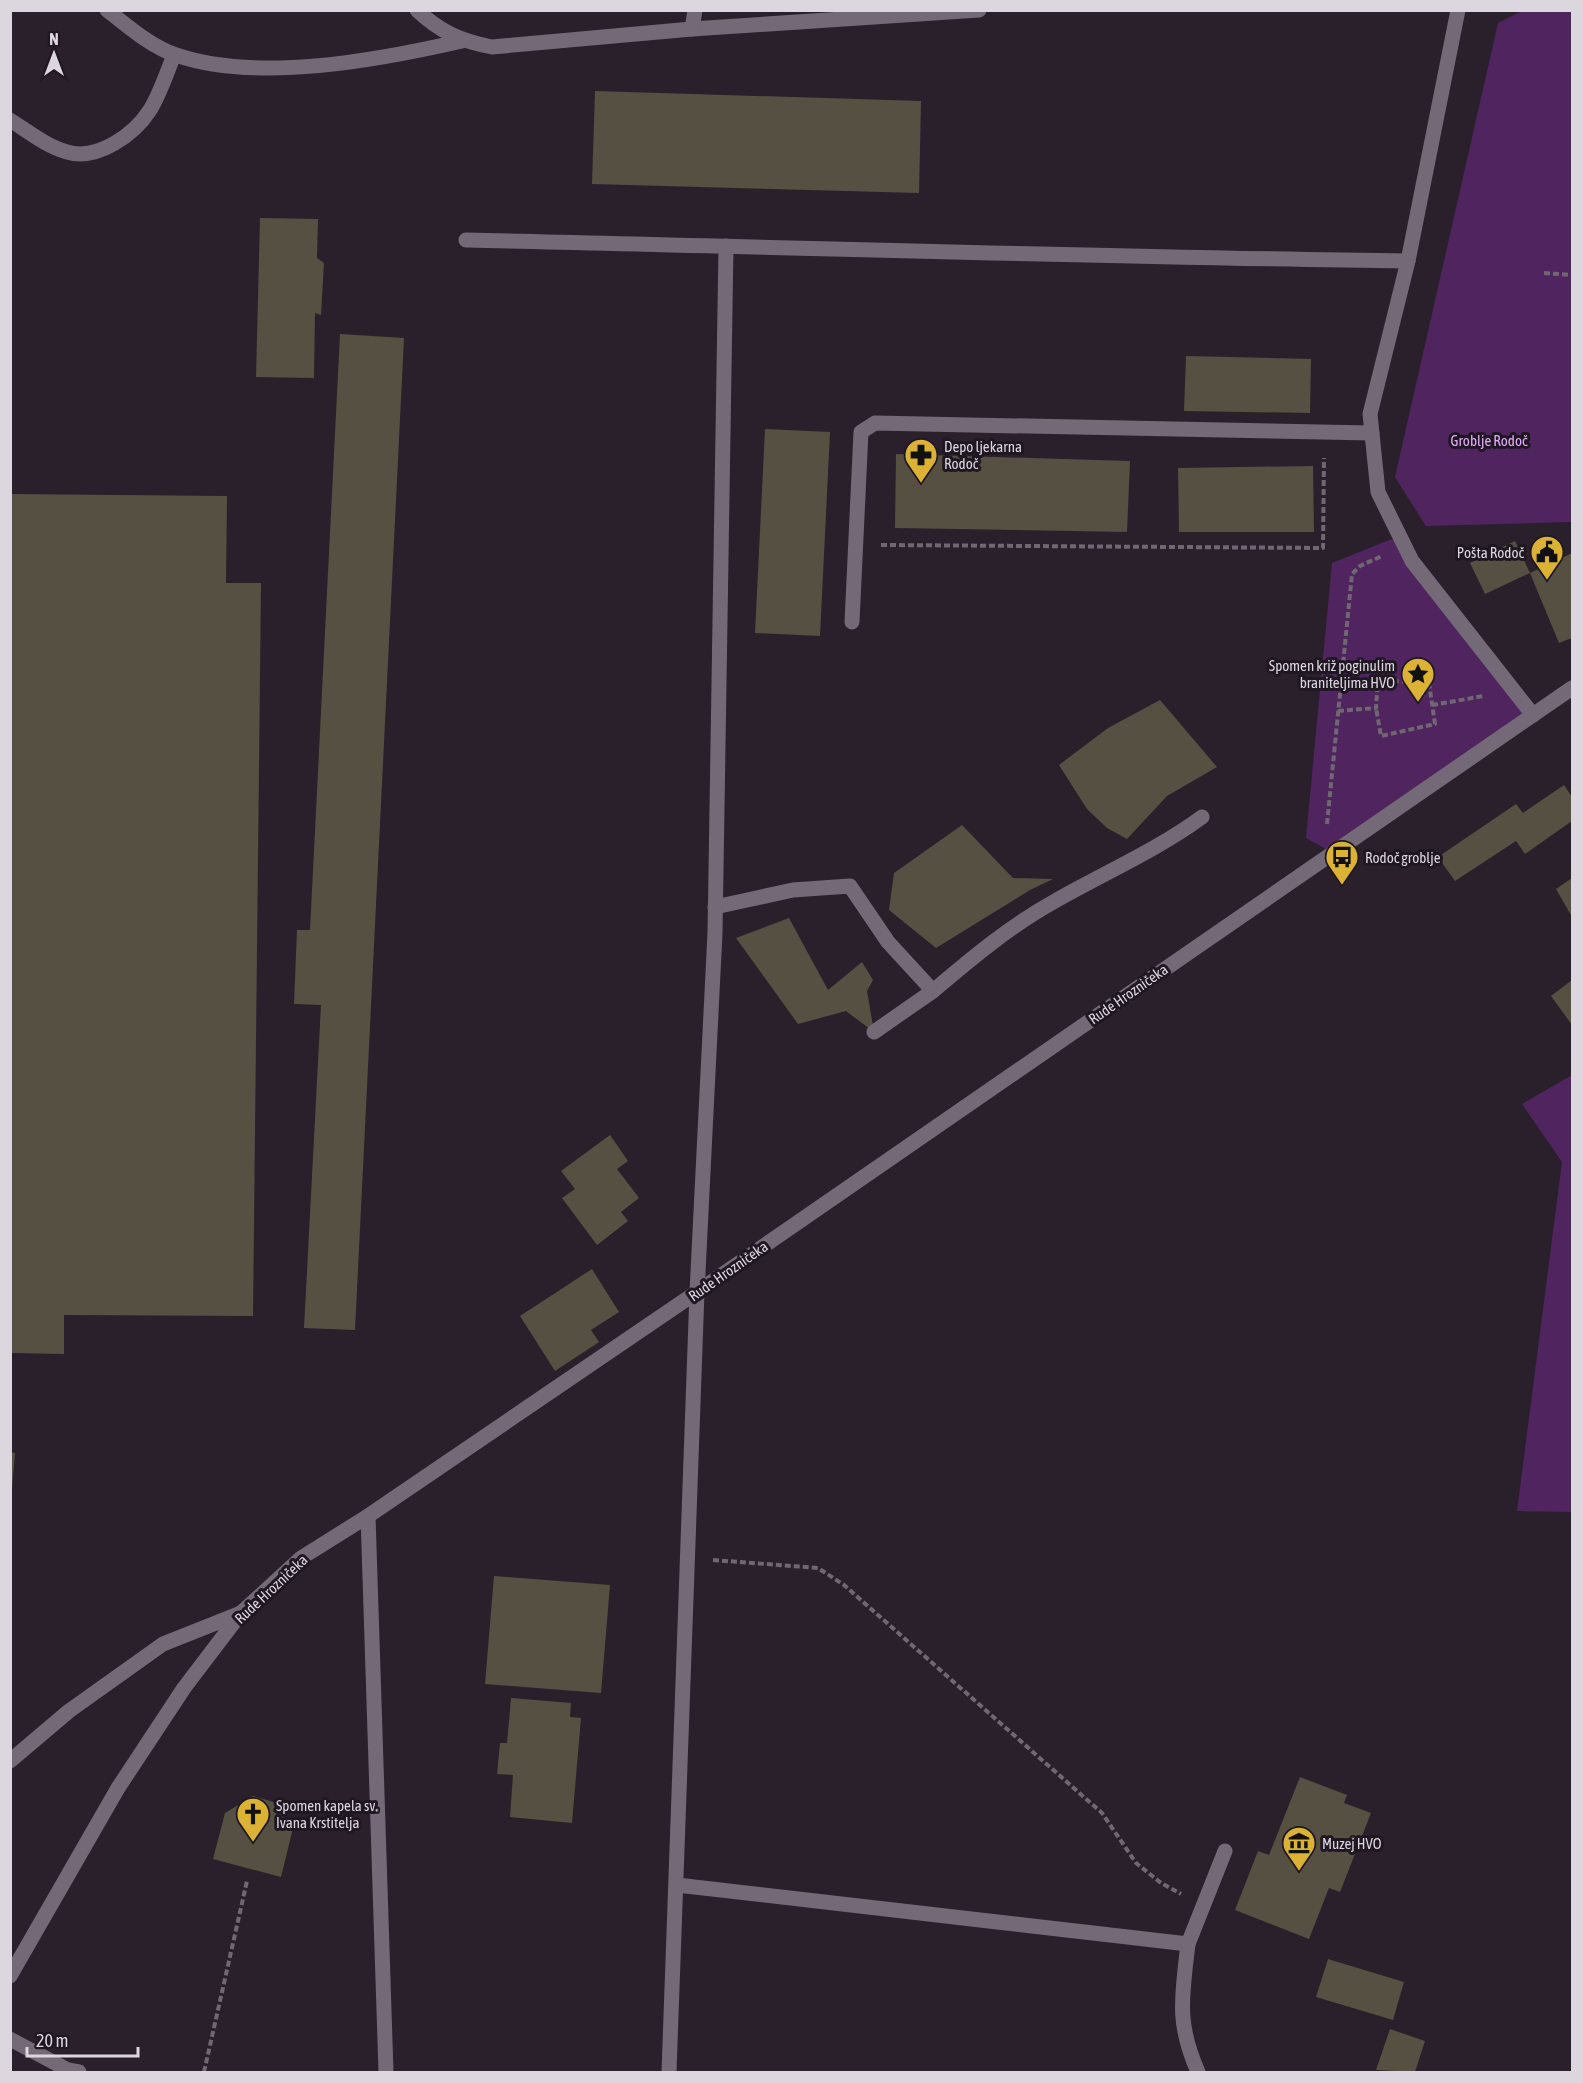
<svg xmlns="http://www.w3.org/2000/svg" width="1583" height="2083" font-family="'Asap Condensed',sans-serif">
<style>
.green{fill:#50245f}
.building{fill:#555041}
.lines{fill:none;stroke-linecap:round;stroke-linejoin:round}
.path{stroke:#6f6772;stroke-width:4;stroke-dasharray:6 3;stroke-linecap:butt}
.service{stroke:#736977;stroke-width:15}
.minor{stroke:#736977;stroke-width:15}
.tertiary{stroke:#736977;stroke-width:15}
.labels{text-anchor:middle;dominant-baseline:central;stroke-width:6;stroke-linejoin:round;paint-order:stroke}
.park-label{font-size:15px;fill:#e2acf6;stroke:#1f1722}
.poi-label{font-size:15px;fill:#dcd6de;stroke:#1f1722;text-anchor:start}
.street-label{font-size:15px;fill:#dcd6de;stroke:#1f1722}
</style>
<rect width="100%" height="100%" fill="#29202c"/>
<!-- green -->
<g class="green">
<polygon points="1522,11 1572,11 1572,522 1426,526 1395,477 1498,23"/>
<polygon points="1399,536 1533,715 1333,853 1306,838 1332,563"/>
<polygon points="1572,1075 1572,1512 1517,1511 1562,1162 1522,1104"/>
</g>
<!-- building -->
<g class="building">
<polygon points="595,91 921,101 919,193 592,184"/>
<polygon points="260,218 318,219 317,258 324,263 321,315 315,313 314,378 256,377"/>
<polygon points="340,334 404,338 355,1330 304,1328 321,1005 294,1004 297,930 310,930"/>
<polygon points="1186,356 1311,359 1310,413 1184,411"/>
<polygon points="765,429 830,432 820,636 755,633"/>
<polygon points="896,454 1130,461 1127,532 895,528"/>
<polygon points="1313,466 1314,532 1179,532 1178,468"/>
<polygon points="10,494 227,496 226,583 261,583 253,1316 64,1315 64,1354 10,1353"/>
<polygon points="1515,541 1530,573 1572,553 1572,638 1559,643 1530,573 1485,594 1470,563"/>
<polygon points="1160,700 1217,767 1167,796 1127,839 1107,828 1087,809 1059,765 1108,728"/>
<polygon points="1564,785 1572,797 1572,821 1525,854 1516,841 1455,881 1438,857 1516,804 1523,813"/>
<polygon points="962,825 1013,878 1053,879 1030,890 936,948 889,910 894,873"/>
<polygon points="1572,878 1572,917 1556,889"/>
<polygon points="789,918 828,990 862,962 873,980 867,991 874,1032 846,1011 798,1024 736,938"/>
<polygon points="1572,980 1572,1025 1551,996"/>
<polygon points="610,1135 628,1161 617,1169 639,1198 621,1212 628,1221 597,1245 562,1198 575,1189 561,1171"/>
<polygon points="592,1269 619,1312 591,1330 599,1342 555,1371 520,1316"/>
<polygon points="10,1452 15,1453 12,1489 10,1489"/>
<polygon points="494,1576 610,1585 601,1693 485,1684"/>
<polygon points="511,1698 571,1703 570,1717 581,1718 572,1823 510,1817 513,1775 497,1774 500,1743 507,1743"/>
<polygon points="1300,1777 1347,1795 1344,1803 1371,1813 1340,1892 1329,1888 1309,1939 1235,1910 1258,1851 1269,1855"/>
<polygon points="253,1796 277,1803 293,1828 281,1877 213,1859 225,1813"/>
<polygon points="1328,1959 1404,1982 1393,2020 1316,1997"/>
<polygon points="1390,2029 1425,2041 1415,2072 1376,2070"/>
</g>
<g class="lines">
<!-- path -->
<g class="path">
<polyline points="1544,273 1572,275"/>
<polyline points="881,545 1323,548 1324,458"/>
<polyline points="1432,705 1484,696"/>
<polyline points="1338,711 1376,708 1378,680 1429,683 1435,724 1381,736 1376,708"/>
<polyline points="1327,824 1352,574 1360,566 1382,556"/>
<polyline points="713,1560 818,1568 844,1585 1102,1813 1136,1863 1161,1883 1181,1894"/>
<polyline points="204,2072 247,1881"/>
</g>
<!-- service -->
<g class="service">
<path d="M107,10c21,16 44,37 69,45 82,28 203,5 286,-14"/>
<path d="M10,120c19,12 36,26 57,32 30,9 67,-17 83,-42 10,-16 17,-38 24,-55"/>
<polyline points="852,622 861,432 875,423 1372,433"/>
<polyline points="715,907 793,890 850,886 888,942 933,991 874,1032"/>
<path d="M933,991c39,-33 77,-65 122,-90 49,-28 102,-51 147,-84"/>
<polyline points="368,1516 386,2072"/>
<polyline points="10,1761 69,1711 163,1644 241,1613"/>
<polyline points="677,1885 1188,1944 1225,1851"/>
<path d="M1188,1944c-6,53 -12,78 10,128"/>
<polyline points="10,2039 68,2070 79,2072"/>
<polyline points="669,2072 697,1292"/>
</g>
<!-- minor -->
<g class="minor">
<path d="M417,10c23,22 44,31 75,37l200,-18 287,-19"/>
<polyline points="1458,10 1408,261 1370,414 1378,492 1412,561 1533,715"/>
<polyline points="692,29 695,10"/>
<path d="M466,240c314,7 628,17 942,21"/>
<polyline points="697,1292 715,933 726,246"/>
</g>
<!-- tertiary -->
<polyline class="tertiary" points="10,1976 118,1788 184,1688 241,1613 301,1558 368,1516 697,1292 1572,688"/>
</g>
<!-- icons -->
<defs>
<g id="pharmacy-pin" transform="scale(1.725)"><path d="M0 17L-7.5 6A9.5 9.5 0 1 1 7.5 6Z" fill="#dbb233" stroke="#1f1722"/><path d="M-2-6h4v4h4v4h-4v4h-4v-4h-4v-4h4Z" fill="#111"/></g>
<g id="civic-pin" transform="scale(1.725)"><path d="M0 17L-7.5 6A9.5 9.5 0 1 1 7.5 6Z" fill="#dbb233" stroke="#1f1722"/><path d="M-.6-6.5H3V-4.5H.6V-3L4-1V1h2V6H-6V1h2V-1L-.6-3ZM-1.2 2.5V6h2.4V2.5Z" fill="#111"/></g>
<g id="sight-pin" transform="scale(1.725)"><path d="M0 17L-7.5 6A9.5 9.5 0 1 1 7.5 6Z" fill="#dbb233" stroke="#1f1722"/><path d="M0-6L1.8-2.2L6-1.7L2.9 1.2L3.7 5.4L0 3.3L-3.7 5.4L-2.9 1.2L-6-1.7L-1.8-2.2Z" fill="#111"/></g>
<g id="bus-pin" transform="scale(1.725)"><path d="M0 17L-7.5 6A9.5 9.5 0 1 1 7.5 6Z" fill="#dbb233" stroke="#1f1722"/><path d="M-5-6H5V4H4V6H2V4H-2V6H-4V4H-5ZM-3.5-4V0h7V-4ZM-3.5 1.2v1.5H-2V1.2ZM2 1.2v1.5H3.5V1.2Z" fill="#111"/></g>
<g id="church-pin" transform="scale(1.725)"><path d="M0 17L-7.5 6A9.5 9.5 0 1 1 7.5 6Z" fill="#dbb233" stroke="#1f1722"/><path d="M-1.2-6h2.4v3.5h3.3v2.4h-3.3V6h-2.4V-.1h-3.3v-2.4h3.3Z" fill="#111"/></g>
<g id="museum-pin" transform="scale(1.725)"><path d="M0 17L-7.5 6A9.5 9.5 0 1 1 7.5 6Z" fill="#dbb233" stroke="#1f1722"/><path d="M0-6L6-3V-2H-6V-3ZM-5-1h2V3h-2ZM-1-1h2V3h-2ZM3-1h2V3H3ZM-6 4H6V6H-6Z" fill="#111"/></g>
</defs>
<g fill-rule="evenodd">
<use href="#pharmacy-pin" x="921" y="455"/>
<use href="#civic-pin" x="1547" y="552"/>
<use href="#sight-pin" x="1418" y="674"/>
<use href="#bus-pin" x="1342" y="857"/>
<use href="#church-pin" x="253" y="1814"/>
<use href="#museum-pin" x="1299" y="1843"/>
</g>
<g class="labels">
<!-- park labels -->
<g class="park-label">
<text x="1489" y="440">Groblje Rodoč</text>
</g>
<!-- poi labels -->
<g class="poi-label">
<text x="944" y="446">Depo ljekarna<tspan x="944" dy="17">Rodoč</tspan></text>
<text x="1524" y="552" text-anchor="end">Pošta Rodoč</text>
<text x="1395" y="665" text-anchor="end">Spomen križ poginulim<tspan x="1395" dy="17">braniteljima HVO</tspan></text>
<text x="1365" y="857">Rodoč groblje</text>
<text x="276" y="1805">Spomen kapela sv.<tspan x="276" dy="17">Ivana Krstitelja</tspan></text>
<text x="1322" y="1843">Muzej HVO</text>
</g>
<!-- street labels -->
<g class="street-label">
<text transform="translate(1128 994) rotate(-35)">Rude Hrozničeka</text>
<text transform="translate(728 1271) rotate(-35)">Rude Hrozničeka</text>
<text transform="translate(271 1589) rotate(-43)">Rude Hrozničeka</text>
</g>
</g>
<!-- border -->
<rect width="1583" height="2083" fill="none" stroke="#dcd6de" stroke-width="24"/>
<!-- north arrow -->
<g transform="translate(54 54)" stroke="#1f1722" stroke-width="4.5" paint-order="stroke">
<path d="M0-4.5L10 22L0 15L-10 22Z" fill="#dcd6de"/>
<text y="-9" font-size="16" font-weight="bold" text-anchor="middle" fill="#dcd6de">N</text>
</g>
<!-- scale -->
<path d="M27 2047v9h111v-9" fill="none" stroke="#dcd6de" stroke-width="3"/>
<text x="36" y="2047" font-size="18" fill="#dcd6de" stroke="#1f1722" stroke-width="4.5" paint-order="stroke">20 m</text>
</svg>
